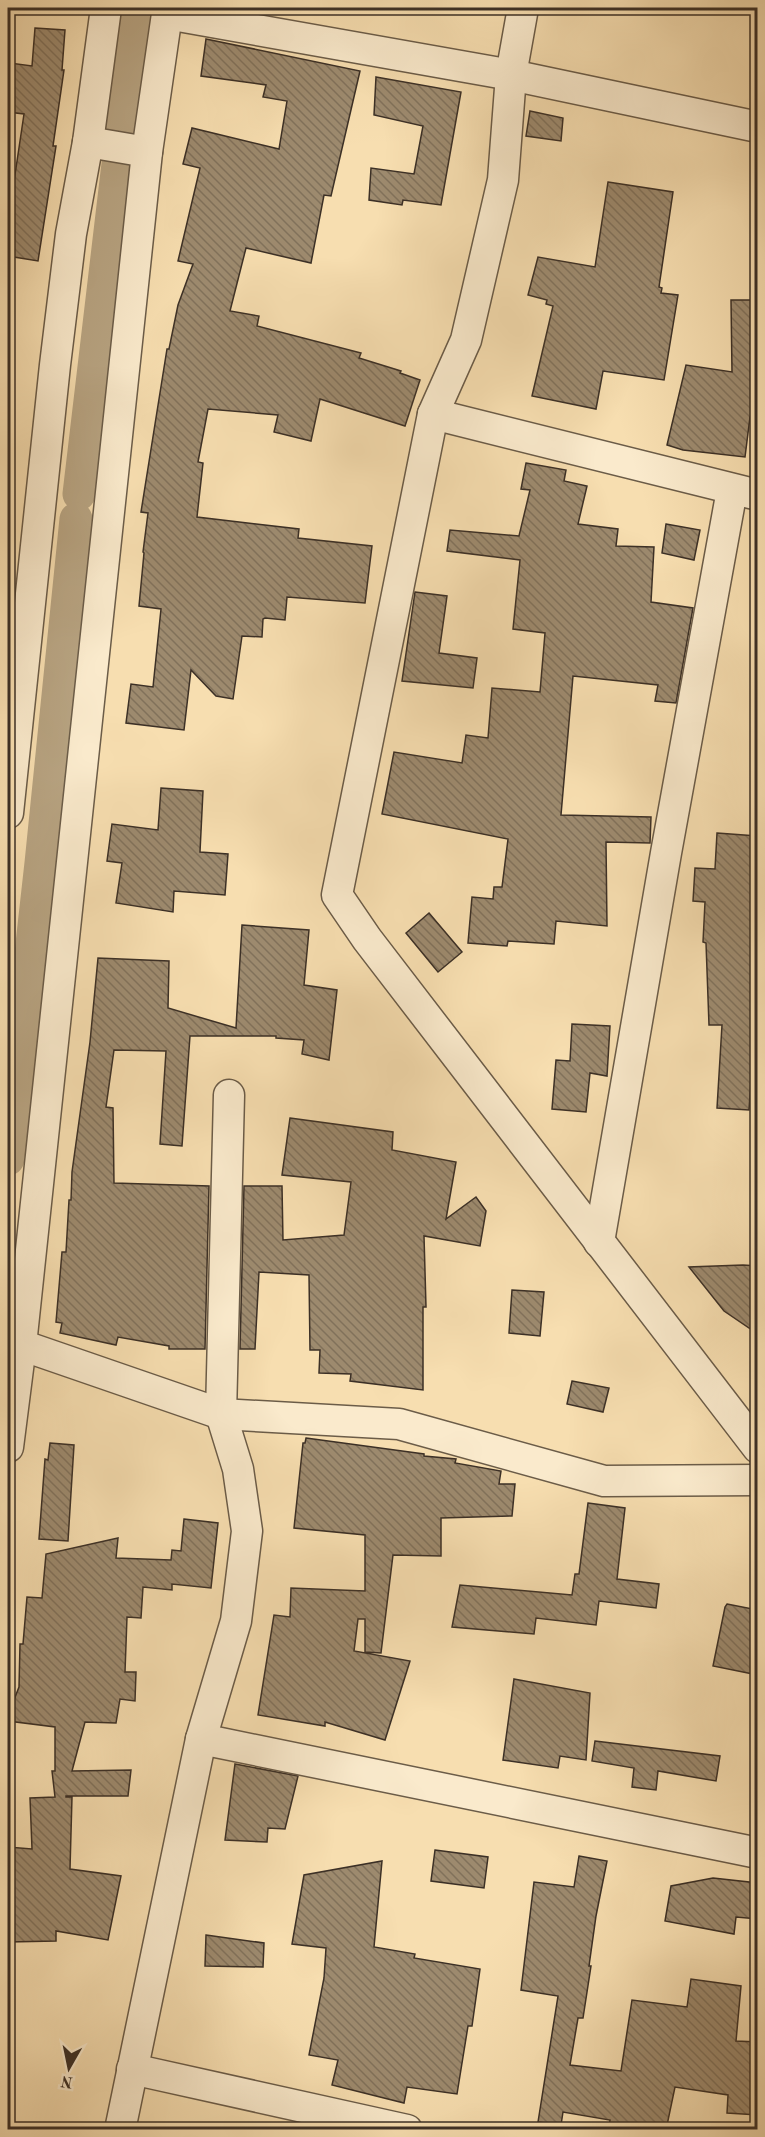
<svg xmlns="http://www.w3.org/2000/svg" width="765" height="2137" font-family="'Old Standard TT',serif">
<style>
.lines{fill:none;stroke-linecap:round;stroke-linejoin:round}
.canal{stroke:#b7a381;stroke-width:33}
.building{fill:url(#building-back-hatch);stroke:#3c3026;stroke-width:1.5}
.minor-casing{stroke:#6b5c48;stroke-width:33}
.minor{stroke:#faeacc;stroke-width:30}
</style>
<defs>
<pattern id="building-back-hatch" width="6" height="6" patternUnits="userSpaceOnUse" patternTransform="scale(1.5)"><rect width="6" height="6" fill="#9d8a6e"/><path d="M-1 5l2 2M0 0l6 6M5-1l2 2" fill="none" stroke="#81715a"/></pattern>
</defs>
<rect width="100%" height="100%" fill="#f7deb0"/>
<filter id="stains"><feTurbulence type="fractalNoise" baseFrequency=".00333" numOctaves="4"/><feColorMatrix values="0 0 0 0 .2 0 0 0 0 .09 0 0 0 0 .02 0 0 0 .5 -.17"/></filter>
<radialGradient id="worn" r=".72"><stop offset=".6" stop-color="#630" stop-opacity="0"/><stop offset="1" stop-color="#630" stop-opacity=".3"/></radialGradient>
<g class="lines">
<!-- canal -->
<g class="canal">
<polyline points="122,124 135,8"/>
<polyline points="79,494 118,164"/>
<polyline points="8,1159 41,863 76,519"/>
</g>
</g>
<!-- building -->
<g class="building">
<polygon points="35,28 65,30 62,70 64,70 53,146 56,146 38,261 8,256 8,222 24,114 8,112 8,83 10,63 32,66"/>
<polygon points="206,39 360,71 331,196 324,195 311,263 246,248 230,311 259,316 257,326 361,353 359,358 401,371 400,373 420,380 405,426 320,399 311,441 274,432 278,415 208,409 198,462 203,463 197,517 299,529 298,538 372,546 365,603 287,597 285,620 265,618 263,619 262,637 242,636 233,699 216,696 191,670 184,730 126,723 131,684 153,687 161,609 139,606 144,553 143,552 148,513 141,512 167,349 169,349 178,305 193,264 178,261 200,168 183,164 192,128 279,149 287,101 263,97 266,85 201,76"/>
<polygon points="376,77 461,92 441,205 403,200 402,205 369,200 371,168 414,174 423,126 374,115"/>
<polygon points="530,111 563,118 561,141 526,136"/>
<polygon points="608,182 673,192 659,287 662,288 661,293 678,295 664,380 603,371 596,409 532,396 553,306 546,304 547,300 528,295 538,257 595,267"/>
<polygon points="731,300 758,300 758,418 750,417 745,457 683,450 667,445 686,365 732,372"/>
<polygon points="526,463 566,470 564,481 587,486 578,524 618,529 616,546 654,547 651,602 693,608 676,703 655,701 658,685 573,676 561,815 651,817 650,843 606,842 607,926 556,921 554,944 508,941 507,946 468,943 472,897 493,899 494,887 502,887 508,839 382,814 394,752 462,763 466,735 488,738 492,688 540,692 545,633 513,629 520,560 447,551 450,530 519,536 530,490 521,489"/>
<polygon points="666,524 700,530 694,560 662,553"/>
<polygon points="415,592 447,596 439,653 477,658 473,688 402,681"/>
<polygon points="161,788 203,791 200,852 228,854 225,895 174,891 173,912 116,903 122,863 107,861 112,824 158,830"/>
<polygon points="717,833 757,836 753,912 758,913 758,1022 755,1022 749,1110 717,1108 722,1025 709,1025 706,943 703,942 705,902 693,901 695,868 715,869"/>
<polygon points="429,913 462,952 438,972 406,933"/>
<polygon points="242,925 309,930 304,985 337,990 329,1060 302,1054 304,1040 276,1038 276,1036 190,1036 182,1146 160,1144 166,1051 114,1050 106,1107 113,1108 114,1183 209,1186 205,1349 169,1349 169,1346 118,1337 116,1345 60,1333 62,1323 56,1322 62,1252 66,1252 69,1200 71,1200 72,1172 90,1042 98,958 169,961 168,1008 236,1028"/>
<polygon points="572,1024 610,1026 607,1076 590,1073 586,1112 552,1109 556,1060 570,1061"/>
<polygon points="290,1118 393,1132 392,1150 456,1162 446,1219 476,1197 486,1211 480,1246 424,1236 426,1307 423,1307 423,1390 350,1381 351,1374 319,1373 320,1350 310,1350 309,1275 259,1272 255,1349 240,1349 244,1186 282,1186 283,1240 344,1235 351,1182 282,1175"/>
<polygon points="743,1265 758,1266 758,1334 724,1311 689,1267"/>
<polygon points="512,1290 544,1292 540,1336 509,1333"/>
<polygon points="572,1381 609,1388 603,1412 567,1404"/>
<polygon points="306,1438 417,1453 424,1454 424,1456 456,1459 455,1463 501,1471 499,1484 515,1484 512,1516 441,1518 441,1556 393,1555 381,1653 365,1652 365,1619 358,1619 354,1651 410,1661 385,1740 325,1722 325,1726 258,1715 274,1615 290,1617 291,1588 365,1591 365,1535 294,1528 303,1443 305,1443"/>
<polygon points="50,1443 74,1445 68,1541 39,1539 45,1459 48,1460"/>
<polygon points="588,1503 625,1508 617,1579 659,1584 656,1608 599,1601 596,1625 536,1618 534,1634 452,1627 460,1585 572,1595 575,1574 579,1574"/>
<polygon points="184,1519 218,1523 211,1588 172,1584 172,1590 143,1587 141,1618 127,1617 125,1672 136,1672 135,1701 120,1699 116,1723 85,1722 72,1771 131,1770 128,1796 66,1796 66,1797 72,1797 70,1869 121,1876 108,1940 56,1931 56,1941 8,1942 8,1847 32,1849 30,1798 55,1797 52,1771 55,1771 55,1727 8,1721 8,1715 19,1687 20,1644 23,1644 27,1597 42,1598 46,1554 118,1538 116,1558 171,1560 172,1550 181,1551"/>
<polygon points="727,1604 758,1610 758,1675 713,1666 725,1607"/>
<polygon points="514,1679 590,1693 586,1760 560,1756 558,1768 503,1760"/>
<polygon points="595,1741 720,1756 716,1781 658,1771 656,1790 632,1787 634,1768 592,1761"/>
<polygon points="235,1764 298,1776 285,1829 268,1828 267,1842 225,1840"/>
<polygon points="435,1850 488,1857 484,1888 431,1881"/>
<polygon points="579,1856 607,1861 596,1916 589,1966 591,1966 583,2018 578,2018 570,2065 621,2071 632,2000 687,2007 691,1979 741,1986 736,2041 758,2042 758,2115 727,2113 728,2095 675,2087 666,2130 608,2130 610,2120 563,2112 561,2125 538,2122 558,1996 521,1990 534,1882 574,1887"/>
<polygon points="382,1861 374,1947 415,1954 414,1958 480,1969 472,2026 468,2026 457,2094 407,2087 404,2103 332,2085 338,2060 309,2055 324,1978 326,1948 292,1944 304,1875"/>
<polygon points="713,1878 758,1883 758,1919 736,1917 734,1934 665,1921 671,1886"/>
<polygon points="206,1935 264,1943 263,1967 205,1966"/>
</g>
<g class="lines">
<!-- minor casing -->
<g class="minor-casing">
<g id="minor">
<polyline points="523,8 511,75 503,180 466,340 433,414 337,895 367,939 758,1448"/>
<polyline points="147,152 167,14 511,75 758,127"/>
<polyline points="433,414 758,495"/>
<polyline points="8,813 55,365 71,234 88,142 106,8"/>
<polyline points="599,1242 666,853 732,490"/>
<polyline points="21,1345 221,1414 399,1424 604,1481 758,1480"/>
<polyline points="8,1447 21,1345 147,152 88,142"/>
<polyline points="201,1739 758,1853"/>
<polyline points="132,2069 407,2130"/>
<polyline points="120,2130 201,1739 236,1621 247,1531 238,1469 221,1414 229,1095"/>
</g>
</g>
<!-- minor -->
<use href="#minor" class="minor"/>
</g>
<!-- margin -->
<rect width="765" height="2137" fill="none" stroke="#f7deb0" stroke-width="30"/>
<rect x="9" y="9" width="747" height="2119" fill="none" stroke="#3c3026" stroke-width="3"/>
<rect x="15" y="15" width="735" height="2107" fill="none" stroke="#3c3026" stroke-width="1.5"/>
<!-- north arrow -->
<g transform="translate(69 2068) rotate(189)" stroke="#faeacc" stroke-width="4.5" paint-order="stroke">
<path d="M0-4.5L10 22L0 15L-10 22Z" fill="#3c3026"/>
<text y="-9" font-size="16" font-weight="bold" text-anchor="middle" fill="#3c3026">N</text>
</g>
<rect width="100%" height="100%" filter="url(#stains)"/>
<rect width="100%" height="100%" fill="url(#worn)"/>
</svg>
